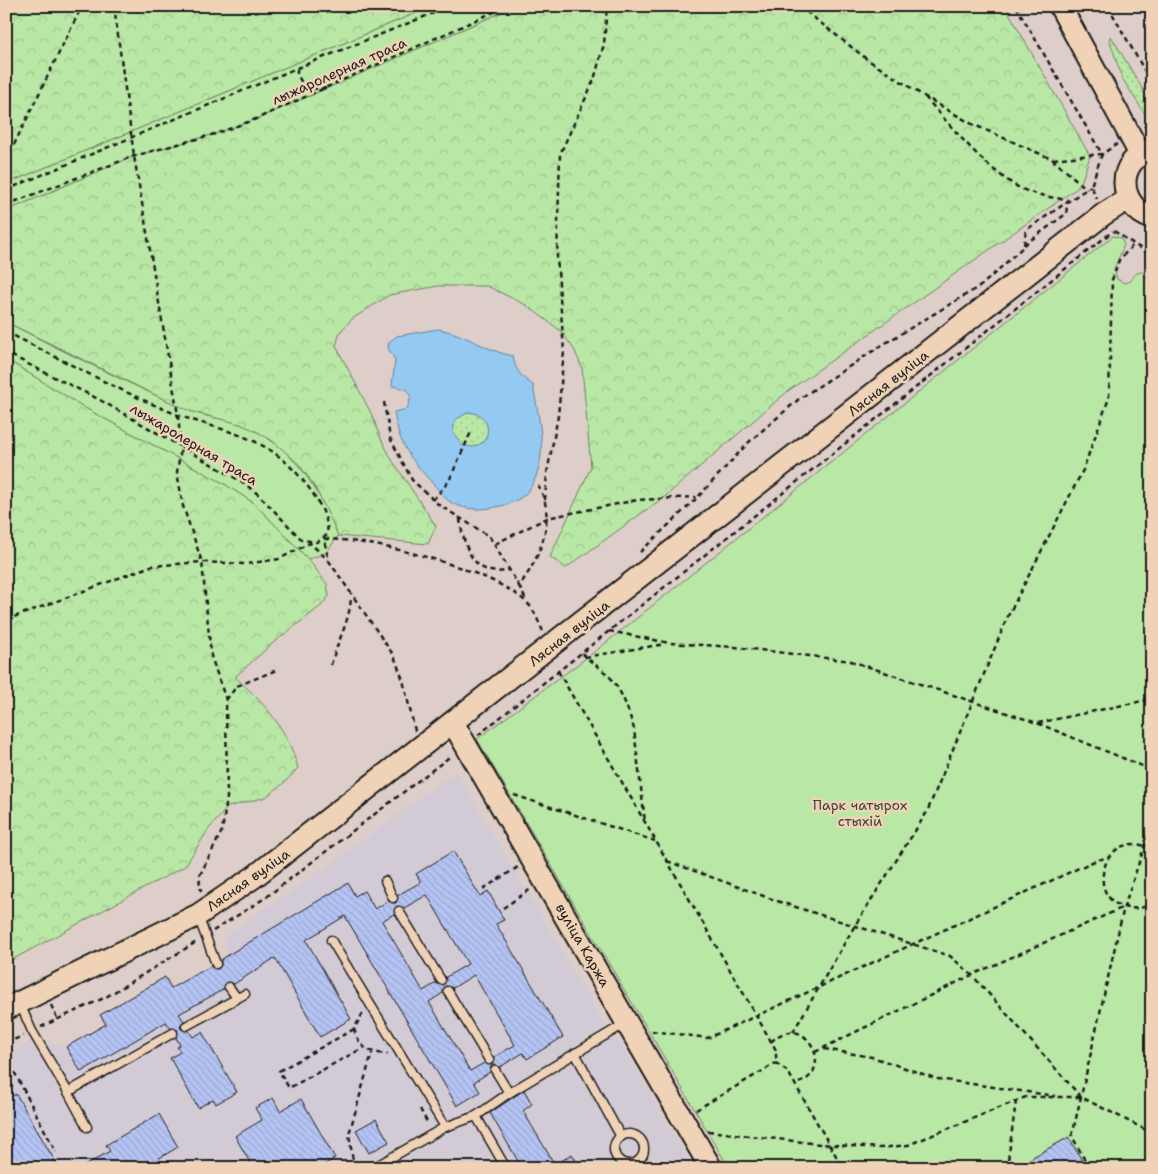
<svg xmlns="http://www.w3.org/2000/svg" width="1158" height="1174" font-family="'Shantell Sans',sans-serif">
<style>
.built{fill:#d2cbd6}
.grass{fill:url(#grass-dots);stroke:#6a8260}
.forest{fill:url(#forest-crowns);stroke:#6a8260}
.green{fill:#b9e7a5;stroke:#6a8260}
.water{fill:#94c9f2;stroke:#64849c;fill-rule:evenodd}
.building{fill:url(#building-back-hatch);stroke:#1c1c1c;fill-rule:evenodd}
.lines{fill:none;stroke-linecap:round;stroke-linejoin:round}
.lane-casing{stroke:#1c1c1c;stroke-width:11}
.secondary-casing{stroke:#1c1c1c;stroke-width:25}
.path{stroke:#1c1c1c;stroke-width:2.5;stroke-dasharray:5 4;stroke-linecap:butt}
.lane{stroke:#f0d3b6;stroke-width:8}
.secondary{stroke:#f0d3b6;stroke-width:21}
.labels{text-anchor:middle;dominant-baseline:central;stroke-width:5;stroke-linejoin:round;paint-order:stroke}
.street-label{font-size:14px;fill:#1c1c1c;stroke:#f0d3b6}
.park-label{font-size:14px;fill:#3b4537;stroke:#f0d3b6}
</style>
<defs>
<pattern id="grass-dots" width="8" height="8" patternUnits="userSpaceOnUse" patternTransform="scale(1.25)"><rect width="8" height="8" fill="#b9e7a5"/><path d="M2 2h.1M6 6h.1" fill="none" stroke="#9ec68d" stroke-width="1.8" stroke-linecap="round"/></pattern>
<pattern id="forest-crowns" width="20" height="18" patternUnits="userSpaceOnUse" patternTransform="scale(1.25)"><rect width="20" height="18" fill="#b9e7a5"/><path d="M2 6a3 3 0 1 1 6 0M12 15a3 3 0 1 1 6 0" fill="none" stroke="#9ec68d"/></pattern>
<pattern id="building-back-hatch" width="6" height="6" patternUnits="userSpaceOnUse" patternTransform="scale(1.25)"><rect width="6" height="6" fill="#b5c4f4"/><path d="M-1 5l2 2M0 0l6 6M5-1l2 2" fill="none" stroke="#9ba8d1"/></pattern>
</defs>
<rect width="100%" height="100%" fill="#decec9"/>
<filter id="ink" filterUnits="userSpaceOnUse"><feTurbulence type="fractalNoise" baseFrequency=".02" numOctaves="2"/><feDisplacementMap in="SourceGraphic" scale="10" xChannelSelector="R" yChannelSelector="G"/><feConvolveMatrix kernelMatrix="1 2 1 2 8 2 1 2 1" color-interpolation-filters="sRGB"/></filter>
<g filter="url(#ink)">
<!-- built -->
<polygon class="built" points="456,771 615,1041 619,1039 693,1168 6,1168 6,1053 37,1039 67,1047 106,1024 100,1015 165,977 172,988 216,964 228,955 223,937 329,865"/>
<!-- grass -->
<g class="grass">
<polygon points="1111,36 1152,105 1152,109 1145,114 1122,78 1109,38"/>
<circle cx="470" cy="430" r="18"/>
</g>
<!-- forest -->
<g class="forest">
<polygon points="6,6 433,6 6,184"/>
<polygon points="516,6 1005,6 1090,156 1080,186 788,391 667,495 566,568 550,557 591,467 582,368 574,349 561,331 526,305 487,286 438,286 389,295 352,319 340,332 336,346 372,415 380,437 392,460 436,526 428,544 338,536 316,489 299,464 270,439 242,425 186,410 6,322 6,211 134,156 214,134 256,119"/>
<path d="M6,359l81,50 136,74 31,20 54,56 19,25 2,12 -8,10 -48,37 -38,34c30,27 52,51 63,91l-13,14 -19,15 -38,10 -20,23 -23,36 -179,97z"/>
</g>
<!-- green -->
<g class="green">
<polygon points="433,6 516,6 256,119 215,134 134,156 6,211 6,184"/>
<path d="M1113,236l8,2 3,7 -10,24 3,10 7,4 7,-2c3,-6 5,-9 12,-9l4,5 5,42v849h-423l-252,-429 120,-89z"/>
<path d="M6,322c58,30 118,59 177,86 18,9 40,10 59,17 51,20 76,62 96,111l-12,17 -18,6 -54,-56 -31,-20 -136,-74 -81,-50z"/>
</g>
<!-- water -->
<path class="water" d="M438,329c27,4 48,22 75,27 2,14 8,21 20,29 5,30 15,65 2,94 -6,16 -18,23 -34,27 -15,4 -35,5 -49,-3 -8,-4 -13,-13 -19,-19 -22,-25 -34,-38 -39,-72l13,-3 4,-12 -5,-8 -14,-3 3,-26 -7,-12 1,-6 8,-6zM469,412c17,2 23,16 15,30l-11,5 -12,-2 -8,-14 2,-11z"/>
<!-- building -->
<g class="building">
<path d="M453,851l27,45 8,-5 16,29 -8,4 67,113 -36,22 -4,-6 -23,14 -8,-1 -2,6 -16,10 6,10 -23,14 -112,-190 -39,24 45,79 -31,18 -45,-79 -41,26 -8,-2 -2,7 -45,25 5,7 -4,4 1,4 8,2 4,6 9,-5 35,60 -21,12 -3,-5 -15,9 -28,-50 10,-6 -3,-5 3,-2 -4,-7 2,-8 -8,-2 -4,-6 -85,50 -15,-25 40,-23 -6,-9 65,-38 6,11 40,-22 7,3 3,-4v-5l7,-5 120,-72 7,13 9,-5 11,18 13,-8 8,2 2,-8 23,-13 -5,-8zM427,895l41,69 -22,13 -3,8 -7,-2 -13,8 -41,-70 12,-7 3,-8 7,2zM474,975l41,70 -21,12 -2,8 -8,-2 -14,8 -41,-69 14,-9 2,-7 8,2z"/>
<polygon points="524,1090 532,1104 523,1111 555,1165 572,1154 580,1168 522,1168 490,1113"/>
<polygon points="16,1094 59,1168 6,1168 6,1100"/>
<polygon points="273,1098 280,1111 301,1099 335,1158 319,1168 253,1168 235,1136 262,1120 255,1108"/>
<polygon points="159,1114 178,1147 143,1168 81,1168 110,1151 106,1145"/>
<polygon points="376,1119 389,1142 369,1153 356,1130"/>
<polygon points="1069,1137 1086,1168 1013,1168"/>
</g>
<g class="lines">
<!-- lane casing -->
<g class="lane-casing">
<g id="lane">
<polyline points="385,881 393,898"/>
<polyline points="399,911 441,980"/>
<polyline points="198,916 216,964"/>
<polyline points="331,940 445,1127 476,1116 509,1093"/>
<polyline points="229,987 237,998"/>
<polyline points="448,991 489,1060"/>
<polyline points="20,1004 32,1031 68,1092 173,1033"/>
<polyline points="186,1026 245,994"/>
<polyline points="575,1053 621,1137"/>
<polyline points="495,1070 509,1093 626,1023"/>
<polyline points="68,1092 87,1127"/>
<polyline points="476,1116 506,1168"/>
<circle cx="629" cy="1149" r="15"/>
<polyline points="373,1168 445,1127"/>
</g>
</g>
<!-- secondary casing -->
<g class="secondary-casing">
<g id="secondary">
<polyline points="1060,6 1140,154"/>
<path d="M1152,150c-37,9 -35,57 0,68"/>
<polyline points="453,723 711,1168"/>
<polyline points="6,1009 198,915 254,877 1104,214 1128,199"/>
</g>
</g>
<!-- path -->
<g class="path">
<polyline points="114,6 134,156 178,415 181,448 177,472 183,506 202,562 211,656 226,700 227,798 222,831 199,877 201,891"/>
<polyline points="799,6 868,60 922,95 972,124 1052,159 1087,189"/>
<polyline points="1016,6 1102,154 1091,186 1097,199"/>
<polyline points="1108,6 1152,84"/>
<polyline points="297,69 297,74 303,85 317,89 326,88"/>
<path d="M925,97c26,29 53,63 85,85 16,12 39,15 58,18"/>
<polyline points="1144,127 1152,122"/>
<polyline points="1053,159 1102,154 1117,144"/>
<polyline points="6,161 82,6"/>
<polyline points="6,190 297,68 451,6"/>
<polyline points="6,205 134,156 215,134 256,119 507,6"/>
<polyline points="1114,231 1152,256"/>
<polyline points="1024,245 1067,213 1066,203"/>
<path d="M6,332c57,28 113,59 172,83 32,12 66,17 95,37 20,13 59,57 54,83l-10,7 -15,-2 -43,-45 -15,-12 -144,-83 -94,-47"/>
<path d="M384,402l6,36 22,42 27,25 50,31 30,50c20,-26 39,-69 19,-100"/>
<polyline points="433,500 449,481 471,432"/>
<polyline points="545,500 547,473 558,416 564,351 557,257 560,154 594,80 604,44 607,6"/>
<path d="M460,519c3,26 14,61 49,51"/>
<polyline points="495,544 547,518 637,500 696,497"/>
<polyline points="640,552 698,497 749,442 799,399 884,344 982,285 1024,246 1026,230 1091,186"/>
<polyline points="519,586 526,600"/>
<polyline points="6,620 151,566 202,562 246,564 279,559 310,543 328,560"/>
<polyline points="609,631 669,643 735,647 851,661 1037,723 1152,770"/>
<path d="M582,653c7,8 16,13 24,20 15,14 22,36 28,56l11,93"/>
<polyline points="585,657 665,644"/>
<path d="M331,665c6,-23 19,-44 20,-68"/>
<polyline points="558,671 776,1050 776,1063 788,1072 843,1168"/>
<polyline points="226,700 237,686 279,669"/>
<polyline points="1038,723 1152,699"/>
<path d="M415,731l-12,-51 -9,-24 -65,-95 -5,-22c48,0 168,30 202,63 8,6 12,20 17,29"/>
<polyline points="478,735 1113,231"/>
<polyline points="514,795 655,841"/>
<path d="M1152,849c-49,-25 -70,53 -23,59 8,1 16,0 23,-5"/>
<polyline points="667,861 780,902 950,956 972,975 1081,1097 1152,1133"/>
<polyline points="483,889 518,867"/>
<polyline points="503,908 531,889"/>
<polyline points="213,931 265,898 452,755"/>
<polyline points="51,1005 57,1018"/>
<path d="M363,1013l-9,16c6,19 14,24 34,25"/>
<polyline points="41,1027 106,997 198,941"/>
<polyline points="354,1029 279,1071 289,1088 363,1048"/>
<polyline points="652,1031 708,1038 1092,862 1108,857"/>
<polyline points="793,1032 854,927 927,812 1008,616 1083,470 1109,398 1112,280 1119,260 1134,244"/>
<path d="M771,1042c34,-35 68,32 24,42"/>
<polyline points="6,1043 23,1036"/>
<polyline points="824,1049 872,1057 938,1079 1055,1096"/>
<polyline points="815,1052 972,975 1124,907"/>
<polyline points="6,1056 56,1152"/>
<polyline points="420,1109 428,1124"/>
<polyline points="696,1110 776,1063"/>
<polyline points="708,1131 820,1144 881,1148 908,1145 1026,1097 1081,1097"/>
<polyline points="399,1165 407,1168"/>
<polyline points="354,1168 349,1134 372,1053"/>
<polyline points="1007,1168 1016,1101"/>
<polyline points="1089,1168 1072,1136 1124,907 1152,824"/>
</g>
<!-- lane -->
<use href="#lane" class="lane"/>
<!-- secondary -->
<use href="#secondary" class="secondary"/>
</g>
</g>
<g class="labels">
<!-- street labels -->
<g class="street-label">
<text transform="translate(339 71) rotate(-24)">лыжаролерная траса</text>
<text transform="translate(888 383) rotate(-38)">Лясная вуліца</text>
<text transform="translate(194 444) rotate(31)">лыжаролерная траса</text>
<text transform="translate(569 633) rotate(-38)">Лясная вуліца</text>
<text transform="translate(248 880) rotate(-35)">Лясная вуліца</text>
<text transform="translate(583 945) rotate(60)">вуліца Каржа</text>
</g>
<!-- park labels -->
<g class="park-label">
<text x="860" y="805">Парк чатырох<tspan x="860" dy="16">стыхій</tspan></text>
</g>
</g>
<!-- margin -->
<rect width="1158" height="1174" fill="none" stroke="#f0d3b6" stroke-width="25"/>
<rect x="12" y="12" width="1133" height="1149" fill="none" stroke="#1c1c1c" stroke-width="2" filter="url(#ink)"/>
</svg>
